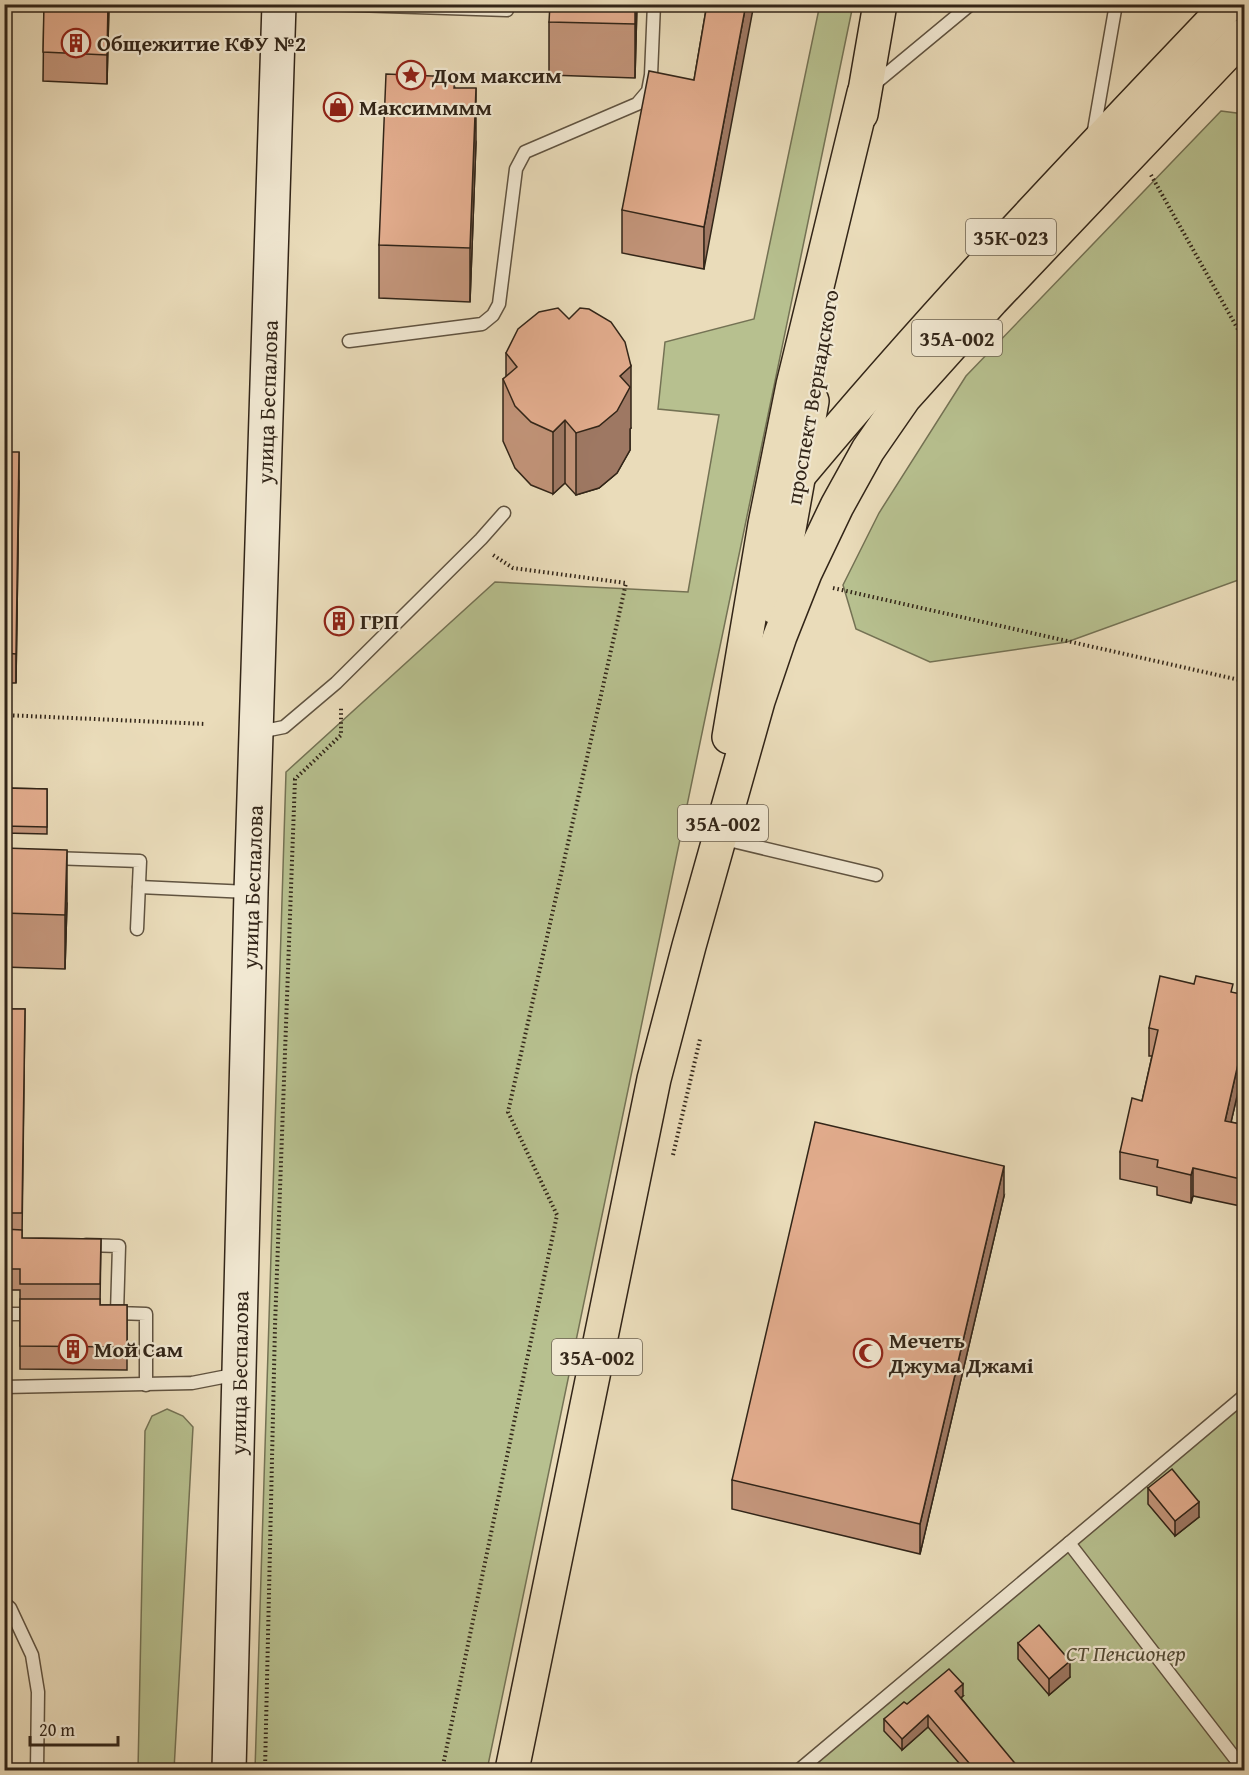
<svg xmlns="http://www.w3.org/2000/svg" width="1249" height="1775" font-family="'Gentium Book Plus',serif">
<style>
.green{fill:#b7c08f;stroke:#747254;stroke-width:1.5}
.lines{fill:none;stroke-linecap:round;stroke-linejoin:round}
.service-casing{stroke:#605340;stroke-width:15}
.secondary-casing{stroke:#322518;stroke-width:36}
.primary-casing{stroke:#322518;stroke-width:36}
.path{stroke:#322518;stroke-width:4;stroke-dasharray:1.5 3;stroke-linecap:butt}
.service{stroke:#f1e8d2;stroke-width:12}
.secondary{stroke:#f1e8d2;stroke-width:33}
.primary{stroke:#eadcba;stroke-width:33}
.wall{fill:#c29479;stroke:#322518;stroke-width:1.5}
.shaded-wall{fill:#9e7863;stroke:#322518;stroke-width:1.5}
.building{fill:#e2ac8d;stroke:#322518;stroke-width:1.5}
.labels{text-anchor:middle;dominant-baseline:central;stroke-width:4.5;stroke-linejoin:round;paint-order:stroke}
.shield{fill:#f1e8d2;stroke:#6b6050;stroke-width:1.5}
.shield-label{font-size:21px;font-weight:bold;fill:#322518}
.poi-label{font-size:22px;font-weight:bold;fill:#322518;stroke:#f1e8d2;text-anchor:start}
.street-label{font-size:22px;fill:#322518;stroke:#f1e8d2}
.park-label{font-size:22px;font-style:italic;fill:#534c36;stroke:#f1e8d2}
</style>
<rect width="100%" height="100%" fill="#eadcba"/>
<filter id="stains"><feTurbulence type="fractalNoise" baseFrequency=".00333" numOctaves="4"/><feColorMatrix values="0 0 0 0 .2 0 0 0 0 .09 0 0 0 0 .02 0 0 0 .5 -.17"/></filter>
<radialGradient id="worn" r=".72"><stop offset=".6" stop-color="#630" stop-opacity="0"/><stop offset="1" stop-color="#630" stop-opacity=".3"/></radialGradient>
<!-- green -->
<g class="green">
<polygon points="820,4 853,5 487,1770 255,1770 286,772 495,582 688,592 719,415 658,409 665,342 754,319"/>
<polygon points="1221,111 1244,114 1244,578 1067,642 930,662 856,629 843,585 879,513 966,376"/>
<polygon points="1244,1402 1244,1770 804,1770"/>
<polygon points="167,1409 183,1416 193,1427 174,1770 138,1770 145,1431 152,1416"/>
</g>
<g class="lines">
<!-- service casing -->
<g class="service-casing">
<g id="service">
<polyline points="324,4 507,10"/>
<polyline points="872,86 971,4"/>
<polyline points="1093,136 1116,4"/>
<polyline points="349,341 482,324 493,315 499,304 516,169 525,152 637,104 648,91 651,75 654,4"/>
<polyline points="259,732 284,727 336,683 481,539 504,513"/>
<polyline points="720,838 876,875"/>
<polyline points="51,858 140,861 137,929"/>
<polyline points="139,887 249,892"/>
<polyline points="86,1245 119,1246 117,1313 146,1314 146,1385"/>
<polyline points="4,1314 35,1314"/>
<polyline points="4,1387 192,1383 238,1374"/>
<polyline points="1069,1543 1244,1770"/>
<polyline points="4,1603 10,1608 32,1655 38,1692 37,1770"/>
<polyline points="799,1770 1244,1396"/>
</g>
</g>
<!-- secondary casing -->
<g class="secondary-casing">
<polyline id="secondary" points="229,1770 251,892 279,4"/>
</g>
<!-- primary casing -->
<g class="primary-casing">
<g id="primary">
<polyline points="861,114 880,4"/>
<path d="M800,474c136,-163 283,-317 429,-470"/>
<polyline points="775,607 812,401"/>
<polyline points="729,737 765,524 793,385 864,93"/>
<polyline points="512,1770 654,1079 689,946 758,701 780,636 805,573 837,506 868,450 904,398 992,300 1244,35"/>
</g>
</g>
<!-- path -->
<g class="path">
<polyline points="1151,175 1244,340"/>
<polyline points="833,588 1244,681"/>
<polyline points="4,715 206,724"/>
<polyline points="673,1155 700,1039"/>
<polyline points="265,1770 275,1326 295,779 341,735 341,706"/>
<polyline points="442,1770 557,1215 508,1112 626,583 513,568 493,555"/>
</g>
<!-- service -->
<use href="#service" class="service"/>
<!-- secondary -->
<use href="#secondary" class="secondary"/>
<!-- primary -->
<use href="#primary" class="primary"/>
</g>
<!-- wall -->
<g class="wall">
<polygon points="44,4 109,4 107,84 43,81"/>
<polygon points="637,4 635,78 549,75 549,22"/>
<polygon points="707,4 704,269 622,253 622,210 694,80"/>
<polygon points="455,88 476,142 470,302 379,298 379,245"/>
<polygon points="569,319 631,428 630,429 630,450 617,473 599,488 576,495 565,483 553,494 531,485 515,468 503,441 503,379 506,377 506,353"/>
<polygon points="4,452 19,481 16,683 4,683"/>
<polygon points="4,788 47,789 47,834 4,833"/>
<polygon points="4,848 67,903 65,969 4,967"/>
<polygon points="1233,993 1245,995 1245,1080 1241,1079 1231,1122 1245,1125 1245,1207 1193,1196 1191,1203 1157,1195 1157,1187 1120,1179 1120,1152 1142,1101 1152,1056 1149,1056 1149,1028"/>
<polygon points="4,1009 25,1009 22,1238 101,1239 100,1305 127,1305 127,1370 20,1369 20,1290 4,1290"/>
<polygon points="1004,1196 920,1554 732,1509 732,1480"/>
<polygon points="1148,1488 1199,1517 1175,1536 1148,1504"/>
<polygon points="1018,1643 1070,1677 1049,1695 1018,1659"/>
<polygon points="963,1696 961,1698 1018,1770 965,1770 928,1727 902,1750 884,1731 884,1719 907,1704"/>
</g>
<!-- shaded-wall -->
<g class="shaded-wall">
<polygon points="108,4 109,4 107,84 107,55"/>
<polygon points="635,4 637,4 635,78"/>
<polygon points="746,4 754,4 704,269 704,227"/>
<polygon points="476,88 476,142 470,302 470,248"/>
<polygon points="631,366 631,428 630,429 630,450 617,473 599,488 576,495 576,433 620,376"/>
<polygon points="565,420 565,483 553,494 553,432"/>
<polygon points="19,452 19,481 16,683 16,654"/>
<polygon points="67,850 67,903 65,969 65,915"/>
<polygon points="1241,1051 1241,1079 1225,1148 1225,1121"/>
<polygon points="1004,1166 1004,1196 920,1554 920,1524"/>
<polygon points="1193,1168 1193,1196 1191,1203 1191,1175"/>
<polygon points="1199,1502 1199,1517 1175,1536 1175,1521"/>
<polygon points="1070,1661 1070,1677 1049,1695 1049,1679"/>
<polygon points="963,1684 963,1696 955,1703 955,1691"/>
<polygon points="928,1715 928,1727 902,1750 902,1739"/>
</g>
<!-- building -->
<g class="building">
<polygon points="44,4 108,4 107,55 43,52"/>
<polygon points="550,4 635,4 635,24 549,22"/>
<polygon points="707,4 746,4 704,227 622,210 649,71 694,80"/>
<polygon points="386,74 455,77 454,88 476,88 470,248 379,245"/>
<polygon points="558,308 569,319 580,308 589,309 611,322 625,342 631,366 620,376 630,387 617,411 599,426 576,433 565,420 553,432 531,422 515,406 503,379 517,367 506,353 518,329 539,312"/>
<polygon points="4,452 19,452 16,654 4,653"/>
<polygon points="4,788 47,789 47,827 4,826"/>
<polygon points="4,848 67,850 65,915 4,913"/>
<polygon points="1160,976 1194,984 1196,976 1233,984 1231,992 1245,995 1245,1052 1241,1051 1225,1121 1245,1125 1245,1180 1193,1168 1191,1175 1157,1167 1158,1160 1120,1152 1132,1098 1142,1101 1158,1030 1149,1028"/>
<polygon points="4,1009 25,1009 22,1213 4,1213"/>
<polygon points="815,1122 1004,1166 920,1524 732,1480"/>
<polygon points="4,1229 22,1230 22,1238 101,1239 100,1284 20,1284 20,1269 4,1269"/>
<polygon points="20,1299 100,1299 100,1305 127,1305 127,1347 20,1346"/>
<polygon points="1172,1469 1199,1502 1175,1521 1148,1488"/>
<polygon points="1039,1625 1070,1661 1049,1679 1018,1643"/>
<polygon points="949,1669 963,1684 955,1691 1018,1767 1014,1770 975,1770 928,1715 902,1739 884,1719 904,1702 907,1704"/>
</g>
<!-- icons -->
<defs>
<g id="building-ring" transform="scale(1.5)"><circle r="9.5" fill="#f1e8d2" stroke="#8f2418" stroke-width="1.5"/><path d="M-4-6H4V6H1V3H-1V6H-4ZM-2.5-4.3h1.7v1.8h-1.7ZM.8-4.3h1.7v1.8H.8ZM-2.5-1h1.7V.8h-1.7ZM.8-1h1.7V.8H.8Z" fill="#8f2418"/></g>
<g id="sight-ring" transform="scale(1.5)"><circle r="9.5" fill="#f1e8d2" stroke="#8f2418" stroke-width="1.5"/><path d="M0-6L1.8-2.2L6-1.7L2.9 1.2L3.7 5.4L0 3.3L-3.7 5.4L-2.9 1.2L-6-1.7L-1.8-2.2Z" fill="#8f2418"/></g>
<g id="shop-ring" transform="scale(1.5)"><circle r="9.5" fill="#f1e8d2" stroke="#8f2418" stroke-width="1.5"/><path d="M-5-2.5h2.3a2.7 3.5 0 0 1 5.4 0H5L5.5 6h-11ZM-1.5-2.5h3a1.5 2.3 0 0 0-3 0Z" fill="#8f2418"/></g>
<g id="mosque-ring" transform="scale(1.5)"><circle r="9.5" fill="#f1e8d2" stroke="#8f2418" stroke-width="1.5"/><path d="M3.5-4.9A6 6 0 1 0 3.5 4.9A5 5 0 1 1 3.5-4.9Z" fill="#8f2418"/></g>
</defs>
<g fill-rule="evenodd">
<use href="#building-ring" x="76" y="43"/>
<use href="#sight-ring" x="411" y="75"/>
<use href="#shop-ring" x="338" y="107"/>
<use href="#building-ring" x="339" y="621"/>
<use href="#building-ring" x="73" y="1349"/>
<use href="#mosque-ring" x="868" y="1353"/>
</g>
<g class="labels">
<!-- shield labels -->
<g class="shield">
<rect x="966" y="219" width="90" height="36" rx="4.5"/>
<rect x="912" y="320" width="90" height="36" rx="4.5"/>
<rect x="678" y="805" width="90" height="36" rx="4.5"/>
<rect x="552" y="1339" width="90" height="36" rx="4.5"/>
</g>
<g class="shield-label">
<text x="1011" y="237">35К-023</text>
<text x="957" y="338">35А-002</text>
<text x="723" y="823">35А-002</text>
<text x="597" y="1357">35А-002</text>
</g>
<!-- poi labels -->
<g class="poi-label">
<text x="97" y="43">Общежитие КФУ №2</text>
<text x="432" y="75">Дом максим</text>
<text x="359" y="107">Максимммм</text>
<text x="360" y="621">ГРП</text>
<text x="889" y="1340">Мечеть<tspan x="889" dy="25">Джума Джамі</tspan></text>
<text x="94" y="1349">Мой Сам</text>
</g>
<!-- street labels -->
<g class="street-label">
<text transform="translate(812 397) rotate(-80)">проспект Вернадского</text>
<text transform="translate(267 402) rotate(-88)">улица Беспалова</text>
<text transform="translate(252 887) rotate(-88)">улица Беспалова</text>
<text transform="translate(239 1373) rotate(-89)">улица Беспалова</text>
</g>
<!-- park labels -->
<g class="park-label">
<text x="1126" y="1653">СТ Пенсионер</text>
</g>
</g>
<!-- margin -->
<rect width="1249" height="1775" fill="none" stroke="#eadcba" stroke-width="24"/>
<rect x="6" y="6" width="1237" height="1763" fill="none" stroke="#322518" stroke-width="3"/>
<rect x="12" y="12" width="1225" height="1751" fill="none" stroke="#322518" stroke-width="1.5"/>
<!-- scale -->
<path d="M30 1736v9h88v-9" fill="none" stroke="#322518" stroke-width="3"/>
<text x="39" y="1736" font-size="18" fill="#322518" stroke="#f1e8d2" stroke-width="4.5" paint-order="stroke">20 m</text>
<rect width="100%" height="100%" filter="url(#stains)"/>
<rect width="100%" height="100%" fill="url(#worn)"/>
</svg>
